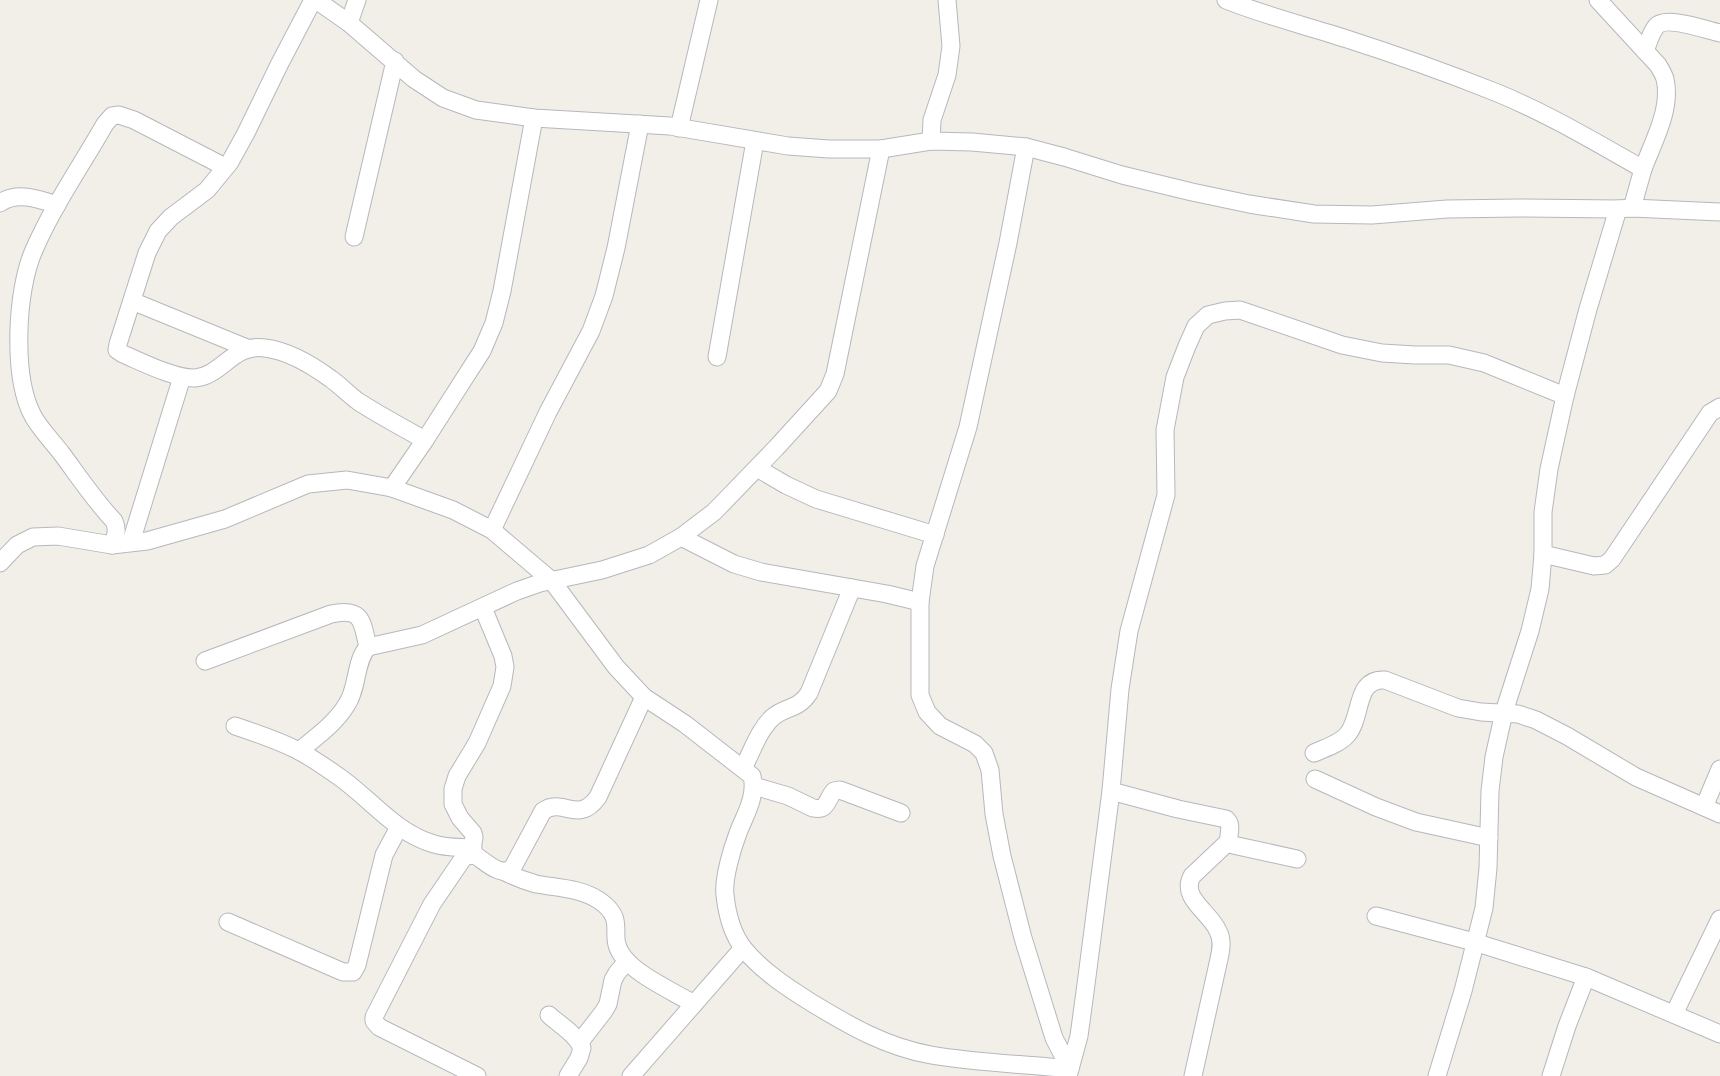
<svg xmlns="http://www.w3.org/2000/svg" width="1720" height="1076" font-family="Jost,sans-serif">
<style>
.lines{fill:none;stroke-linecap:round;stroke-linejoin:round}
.street-casing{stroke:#b5b8bc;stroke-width:19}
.street{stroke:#fff;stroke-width:17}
</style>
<rect width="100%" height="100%" fill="#f1efe8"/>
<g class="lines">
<!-- street casing -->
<g class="street-casing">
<g id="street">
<path d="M313,0l-34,65 -33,68 -16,29 -23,28 -36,27 -13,14 -11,22 -29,91 -1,6 6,4c19,8 52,25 72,24 27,-2 38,-35 70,-30 24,3 47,17 66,31 10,7 18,16 28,23 22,14 44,26 66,38"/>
<polyline points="316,0 349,23 414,79 443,98 476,110 534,118 670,126 788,146 829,149 881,149 931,141 972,142 1026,147 1064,157 1122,175 1192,192 1249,204 1314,214 1372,215 1447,209 1519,208 1618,209 1632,208 1720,212"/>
<path d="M1226,0c40,16 81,26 121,39 50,16 100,34 148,53 52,21 100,50 148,77l-11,39"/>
<path d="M1598,0l60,65c3,5 6,10 7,14 7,30 -12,63 -22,90"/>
<polyline points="349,23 357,0"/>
<path d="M1645,51c3,-7 5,-16 10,-23 8,-14 51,2 65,5"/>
<polyline points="679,128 709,0"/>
<polyline points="931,141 932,120 947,75 951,46 947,0"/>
<polyline points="1026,147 1008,243 968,427 925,566 920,602 920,695 927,712 940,726 975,744 984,753 990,770 994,814 1002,856 1023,938 1054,1038 1070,1069 1079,1036 1085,992 1111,791 1120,689 1129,631 1166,495 1165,430 1175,377 1187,346 1196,326 1208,315 1225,311 1240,310 1342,345 1382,353 1415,355 1449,355 1484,363 1565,396 1588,309 1618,209"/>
<path d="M0,203c17,-12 39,-4 57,2"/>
<polyline points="354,237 395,61"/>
<polyline points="132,301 247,348"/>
<polyline points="717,357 755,141"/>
<polyline points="757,468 786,485 816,499 935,535"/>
<polyline points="392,488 425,440 464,379 482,351 494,323 502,291 534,118"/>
<polyline points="492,530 548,412 591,331 604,296 616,248 640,124"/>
<polyline points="681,537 734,564 761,572 887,594 920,602"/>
<polyline points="131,542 182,377"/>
<path d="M112,545c4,-9 6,-15 2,-24 -19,-20 -35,-44 -52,-67 -9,-12 -22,-25 -29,-38 -21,-39 -17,-126 1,-166 19,-44 47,-84 71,-126l7,-8 7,-1 15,5 91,47"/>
<polyline points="1543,554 1594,566 1605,565 1612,559 1710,413 1720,407"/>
<path d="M0,563l17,-18 16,-8 25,-1 54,9 35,-4 78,-22 83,-35 39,-4 45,8 61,22 39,20 60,51 64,86 28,30 41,27 67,52c5,20 -7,39 -14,57 -6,16 -15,46 -13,62 2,19 7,39 19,54 18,22 44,39 68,54 38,23 74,44 119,52 46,8 93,9 139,14l-2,7"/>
<path d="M205,661l126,-47c32,-7 31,8 37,33"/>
<path d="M235,726c21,7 42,14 62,24 14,7 28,17 41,26 32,22 57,57 96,68 12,4 26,3 39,4"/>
<path d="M299,751c17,-14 37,-28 48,-47 11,-16 8,-44 21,-57l54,-12 95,-44 23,-8 62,-13 47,-15 32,-18 33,-25 62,-64 52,-57 7,-17 46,-225"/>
<path d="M1314,753c11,-5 25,-9 33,-18 16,-18 7,-57 38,-55l73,28 23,4 37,2 18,6 31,16 69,41 84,37"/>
<path d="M743,768c9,-16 16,-39 30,-51 13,-11 25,-7 36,-24l43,-105"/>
<polyline points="1315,779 1376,807 1416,822 1489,838"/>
<path d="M754,786l34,10 25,12c15,3 13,-8 21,-17l6,-1 61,23"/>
<path d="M1111,791l67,18 48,10c7,6 2,14 3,22l4,4 64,14"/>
<polyline points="1704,807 1720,769"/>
<polyline points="471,855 474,837 473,833 460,818 453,804 453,789 457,776 477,743 502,686 505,667 503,656 483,608"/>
<path d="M505,872c10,5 20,9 31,12 22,4 45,4 64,17 28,20 7,33 22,54 12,19 52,37 72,49"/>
<polyline points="1376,916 1474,942 1586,977 1720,1034"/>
<polyline points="228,922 343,972 353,972 357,965 384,855 399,827"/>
<polyline points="1674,1014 1720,919"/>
<path d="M549,1015c11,10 27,19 33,33l-3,10 -11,18"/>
<polyline points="580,1042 604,1011 608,1004 613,980 617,973 627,961"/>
<path d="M477,1076l-98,-49 -5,-6v-4l58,-113 32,-47 7,-2h4c11,7 27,24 38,12l30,-56c20,-14 35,14 55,-14l46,-100"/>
<polyline points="631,1076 743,948"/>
<path d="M1193,1076l26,-117c2,-9 4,-19 -1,-28 -8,-19 -38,-33 -26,-55l37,-35"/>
<polyline points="1437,1076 1463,991 1484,908 1488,868 1490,791 1494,757 1504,712 1530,631 1540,589 1543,554 1543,512 1549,469 1565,396"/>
<polyline points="1551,1076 1567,1026 1586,977"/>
</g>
</g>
<!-- street -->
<use href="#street" class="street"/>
</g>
</svg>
